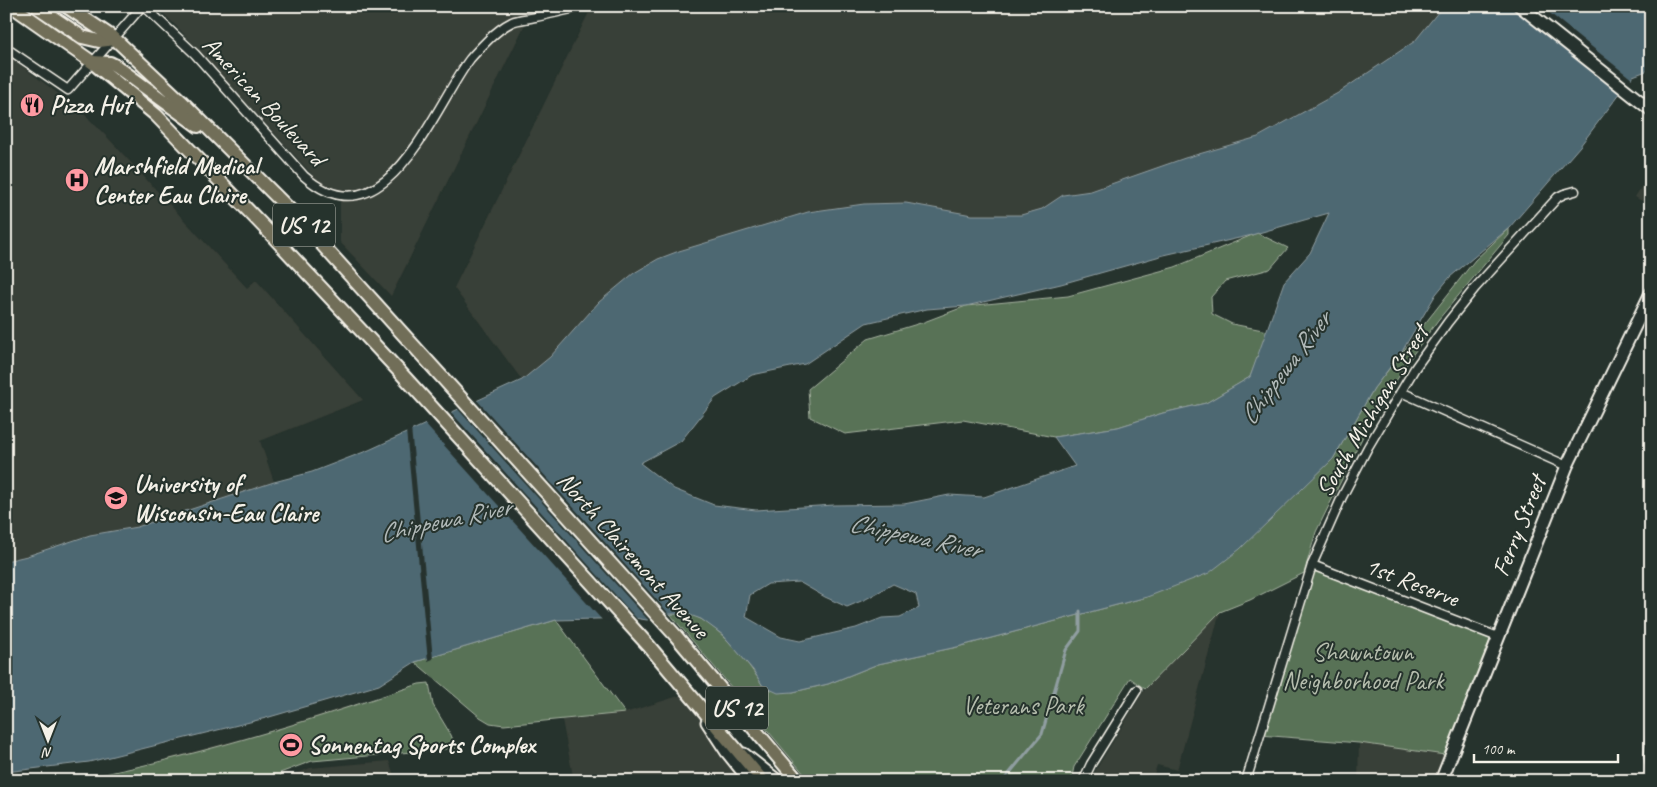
<svg xmlns="http://www.w3.org/2000/svg" width="1657" height="787" font-family="Caveat,sans-serif">
<style>
.built{fill:#393f37}
.green{fill:#587257;stroke:#a6b2a0}
.water{fill:#4e6772;stroke:#909ea1;fill-rule:evenodd}
.pier{fill:#26332d}
.lines{fill:none;stroke-linecap:round;stroke-linejoin:round}
.stream{stroke:#909ea1;stroke-width:3}
.street-casing{stroke:#f4f1e8;stroke-width:11}
.secondary-casing{stroke:#f4f1e8;stroke-width:15}
.primary-casing{stroke:#f4f1e8;stroke-width:16}
.street{stroke:#26332d;stroke-width:8}
.secondary{stroke:#26332d;stroke-width:11}
.primary{stroke:#716e59;stroke-width:12}
.labels{text-anchor:middle;dominant-baseline:central;stroke-width:4;stroke-linejoin:round;paint-order:stroke}
.shield{fill:#26332d;stroke:#b6b8b0;stroke-width:1}
.shield-label{font-size:24px;font-weight:bold;fill:#f4f1e8}
.street-label{font-size:25px;fill:#f4f1e8;stroke:#26332d}
.poi-label{font-size:25px;font-weight:bold;fill:#f4f1e8;stroke:#26332d;text-anchor:start}
.park-label{font-size:25px;fill:#b6beae;stroke:#26332d}
.water-label{font-size:26px;font-style:italic;fill:#b2bab9;stroke:#26332d}
</style>
<rect width="100%" height="100%" fill="#26332d"/>
<filter id="ink" filterUnits="userSpaceOnUse"><feTurbulence type="fractalNoise" baseFrequency=".02" numOctaves="2"/><feDisplacementMap in="SourceGraphic" scale="10" xChannelSelector="R" yChannelSelector="G"/><feConvolveMatrix kernelMatrix="1 2 1 2 8 2 1 2 1" color-interpolation-filters="sRGB"/></filter>
<g filter="url(#ink)">
<!-- built -->
<g class="built">
<polygon points="156,6 534,6 391,296 340,242 340,190 322,183 317,180 182,32"/>
<polygon points="592,6 1443,6 1415,41 1338,93 1258,137 1185,158 1091,191 1063,195 1042,209 1021,215 972,215 906,203 864,204 808,212 679,251 658,259 634,273 599,302 550,357 522,380 454,288"/>
<polygon points="6,54 56,92 84,114 108,138 247,288 256,280 363,400 260,441 274,482 137,527 90,535 27,556 6,561"/>
<polygon points="1651,172 1651,206 1635,197"/>
<polygon points="1220,612 1177,770 1157,765 1152,781 1089,781 1145,689"/>
<polygon points="688,693 750,781 574,781 562,720 625,713"/>
<polygon points="352,705 364,756 312,761 280,773 282,780 310,768 389,761 396,781 68,781 122,771 263,733"/>
<polygon points="1359,743 1445,755 1434,781 1358,781"/>
</g>
<!-- green -->
<g class="green">
<path d="M1509,228v7l-71,85 -27,37 -43,69 -52,106 -12,41 -54,27 -30,12 -75,77 -15,-11 -56,89 -3,14h-261l-140,-167c6,0 13,-1 19,0 28,8 59,48 74,72l30,6 35,-8 50,-20 79,-17 190,-50 130,-86 56,-52 41,-71 101,-128z"/>
<polygon points="1257,233 1288,248 1270,269 1225,281 1211,297 1212,314 1232,324 1268,331 1250,377 1206,403 1163,413 1118,427 1054,437 963,420 845,434 810,417 808,389 868,339 924,322 966,306 1068,296 1175,267"/>
<polygon points="1312,565 1498,637 1449,760 1445,755 1359,743 1260,735"/>
<polygon points="556,620 625,713 504,725 490,723 480,717 415,662"/>
<path d="M429,683l4,22 18,30 5,13 -144,13 -32,12 2,8h-214c118,-21 237,-59 351,-97z"/>
</g>
<!-- water -->
<path class="water" d="M1443,6h208v61l-2,3 -16,6 -53,70 -71,82 -59,49 -14,17 -35,59 -27,35 -41,71 -93,90 -31,24 -62,24 -190,50 -79,17 -50,20 -35,8 -15,1 -15,-7 -10,-16 -30,-35 -22,-16 -14,-5h-17l-23,6 -13,-2 -78,2 -141,42 -36,23 -113,33 -177,44 -83,10v-211l21,-5 63,-21 47,-8 137,-45 38,-10 57,-22 153,-70 28,-23 49,-55 35,-29 24,-14 21,-8 129,-39 56,-8 42,-1 66,12h49l21,-6 21,-14 28,-4 94,-33 73,-21 80,-44 77,-52zM1329,213l-19,40 -26,29 -34,95 -44,26 -43,10 -45,14 -64,10 21,29 -91,31 -35,-2 -45,9 -70,1 -78,5 -42,-5 -40,-16 -34,-26 41,-22 34,-43 37,-23 53,-11 61,-41 61,-14 39,-3 95,-22 103,-29 84,-19zM799,582l26,15 22,10 19,-8 27,-15 23,10 3,14 -19,9 -18,1 -26,10 -56,13 -19,-4 -35,-20 4,-22 18,-11z"/>
<!-- pier -->
<g class="pier">
<polygon points="1509,6 1541,6 1633,80 1621,95"/>
<polygon points="475,398 672,617 650,622 456,407"/>
<polygon points="449,410 639,621 603,621 423,422"/>
<polygon points="411,428 433,659 428,661 406,430"/>
</g>
<g class="lines">
<!-- stream -->
<polyline class="stream" points="1003,781 1042,734 1066,650 1080,631 1080,611"/>
<!-- street casing -->
<g class="street-casing">
<g id="street">
<path d="M144,6l51,48 109,122c81,71 129,-68 166,-117 5,-6 12,-13 18,-19 6,-6 16,-14 24,-18 7,-3 16,-3 23,-5 16,-3 32,-7 48,-11"/>
<path d="M6,48l62,42c24,-28 50,-55 74,-84"/>
<polyline points="1401,392 1567,466"/>
<polyline points="1312,565 1498,637"/>
<polyline points="1651,728 1649,757 1651,768"/>
<polyline points="1083,781 1091,764 1137,690"/>
<polyline points="1246,781 1312,565 1342,497 1368,447 1415,368 1448,322 1475,288 1558,197 1564,194 1575,191"/>
</g>
</g>
<!-- secondary casing -->
<g class="secondary-casing">
<g id="secondary">
<polyline points="1520,6 1651,110"/>
<polyline points="707,722 726,751 750,781"/>
<polyline points="744,754 778,781"/>
<polyline points="1441,781 1567,466 1651,293"/>
</g>
</g>
<!-- primary casing -->
<g class="primary-casing">
<g id="primary">
<polyline points="12,6 92,62 156,115 267,230 399,371 648,645 763,781"/>
<polyline points="36,6 82,37 99,41 115,39"/>
<polyline points="66,6 115,39 181,101 299,219 676,636 798,781"/>
<polyline points="92,62 110,63 116,66 198,126"/>
</g>
</g>
<!-- street -->
<use href="#street" class="street"/>
<!-- secondary -->
<use href="#secondary" class="secondary"/>
<!-- primary -->
<use href="#primary" class="primary"/>
</g>
</g>
<!-- icons -->
<defs>
<g id="restaurant-disc" transform="scale(1.25)"><circle r="9.5" fill="#ff9aa2" stroke="#26332d"/><path d="M-5-6h1v4h1v-4h1v4h1v-4h1v5L-1.5 .5V6h-2V.5L-5-1ZM5-6V6H3V1.5H1.5Q1.5-4 5-6Z" fill="#111"/></g>
<g id="hospital-disc" transform="scale(1.25)"><circle r="9.5" fill="#ff9aa2" stroke="#26332d"/><path d="M-5-5h3v3.5h4V-5h3V5h-3V1.5h-4V5h-3Z" fill="#111"/></g>
<g id="university-disc" transform="scale(1.25)"><circle r="9.5" fill="#ff9aa2" stroke="#26332d"/><path d="M0-5L7-2L0 1L-7-2ZM-4 1L0 2.5L4 1V4Q0 6-4 4Z" fill="#111"/></g>
<g id="stadium-disc" transform="scale(1.25)"><circle r="9.5" fill="#ff9aa2" stroke="#26332d"/><path d="M0-5a6.5 5 0 1 0 0 10a6.5 5 0 1 0 0-10ZM-3.5-1.8h7v3.6h-7Z" fill="#111"/></g>
</defs>
<g fill-rule="evenodd">
<use href="#restaurant-disc" x="32" y="105"/>
<use href="#hospital-disc" x="77" y="180"/>
<use href="#university-disc" x="116" y="498"/>
<use href="#stadium-disc" x="291" y="745"/>
</g>
<g class="labels">
<!-- shield labels -->
<g class="shield">
<rect x="273" y="203.5" width="62" height="43" rx="4"/>
<rect x="706" y="686.5" width="62" height="43" rx="4"/>
</g>
<g class="shield-label">
<text x="304" y="225">US 12</text>
<text x="737" y="708">US 12</text>
</g>
<!-- street labels -->
<g class="street-label">
<text transform="translate(264 101) rotate(47)">American Boulevard</text>
<text transform="translate(1372 411) rotate(-59)">South Michigan Street</text>
<text transform="translate(1519 526) rotate(-68)">Ferry Street</text>
<text transform="translate(633 555) rotate(48)">North Clairemont Avenue</text>
<text transform="translate(1412 582) rotate(21)">1st Reserve</text>
</g>
<!-- poi labels -->
<g class="poi-label">
<text x="50" y="105">Pizza Hut</text>
<text x="94" y="166">Marshfield Medical<tspan x="94" dy="29">Center Eau Claire</tspan></text>
<text x="134" y="484">University of<tspan x="134" dy="29">Wisconsin-Eau Claire</tspan></text>
<text x="308" y="745">Sonnentag Sports Complex</text>
</g>
<!-- park labels -->
<g class="park-label">
<text x="1363" y="652">Shawntown<tspan x="1363" dy="29">Neighborhood Park</tspan></text>
<text x="1023" y="706">Veterans Park</text>
</g>
<!-- water labels -->
<g class="water-label">
<text transform="translate(1285 368) rotate(-53)">Chippewa River</text>
<text transform="translate(445 520) rotate(-12)">Chippewa River</text>
<text transform="translate(915 536) rotate(12)">Chippewa River</text>
</g>
</g>
<!-- margin -->
<rect width="1657" height="787" fill="none" stroke="#26332d" stroke-width="25"/>
<rect x="12" y="12" width="1632" height="762" fill="none" stroke="#f4f1e8" stroke-width="2" filter="url(#ink)"/>
<!-- north arrow -->
<g transform="translate(48 740) rotate(180)" stroke="#26332d" stroke-width="4" paint-order="stroke">
<path d="M0-4L9 19L0 12L-9 19Z" fill="#f4f1e8"/>
<text y="-8" font-size="14" font-weight="bold" text-anchor="middle" fill="#f4f1e8">N</text>
</g>
<!-- scale -->
<path d="M1474 754v8h144v-8" fill="none" stroke="#f4f1e8" stroke-width="2.5"/>
<text x="1482" y="754" font-size="15" fill="#f4f1e8" stroke="#26332d" stroke-width="4" paint-order="stroke">100 m</text>
</svg>
